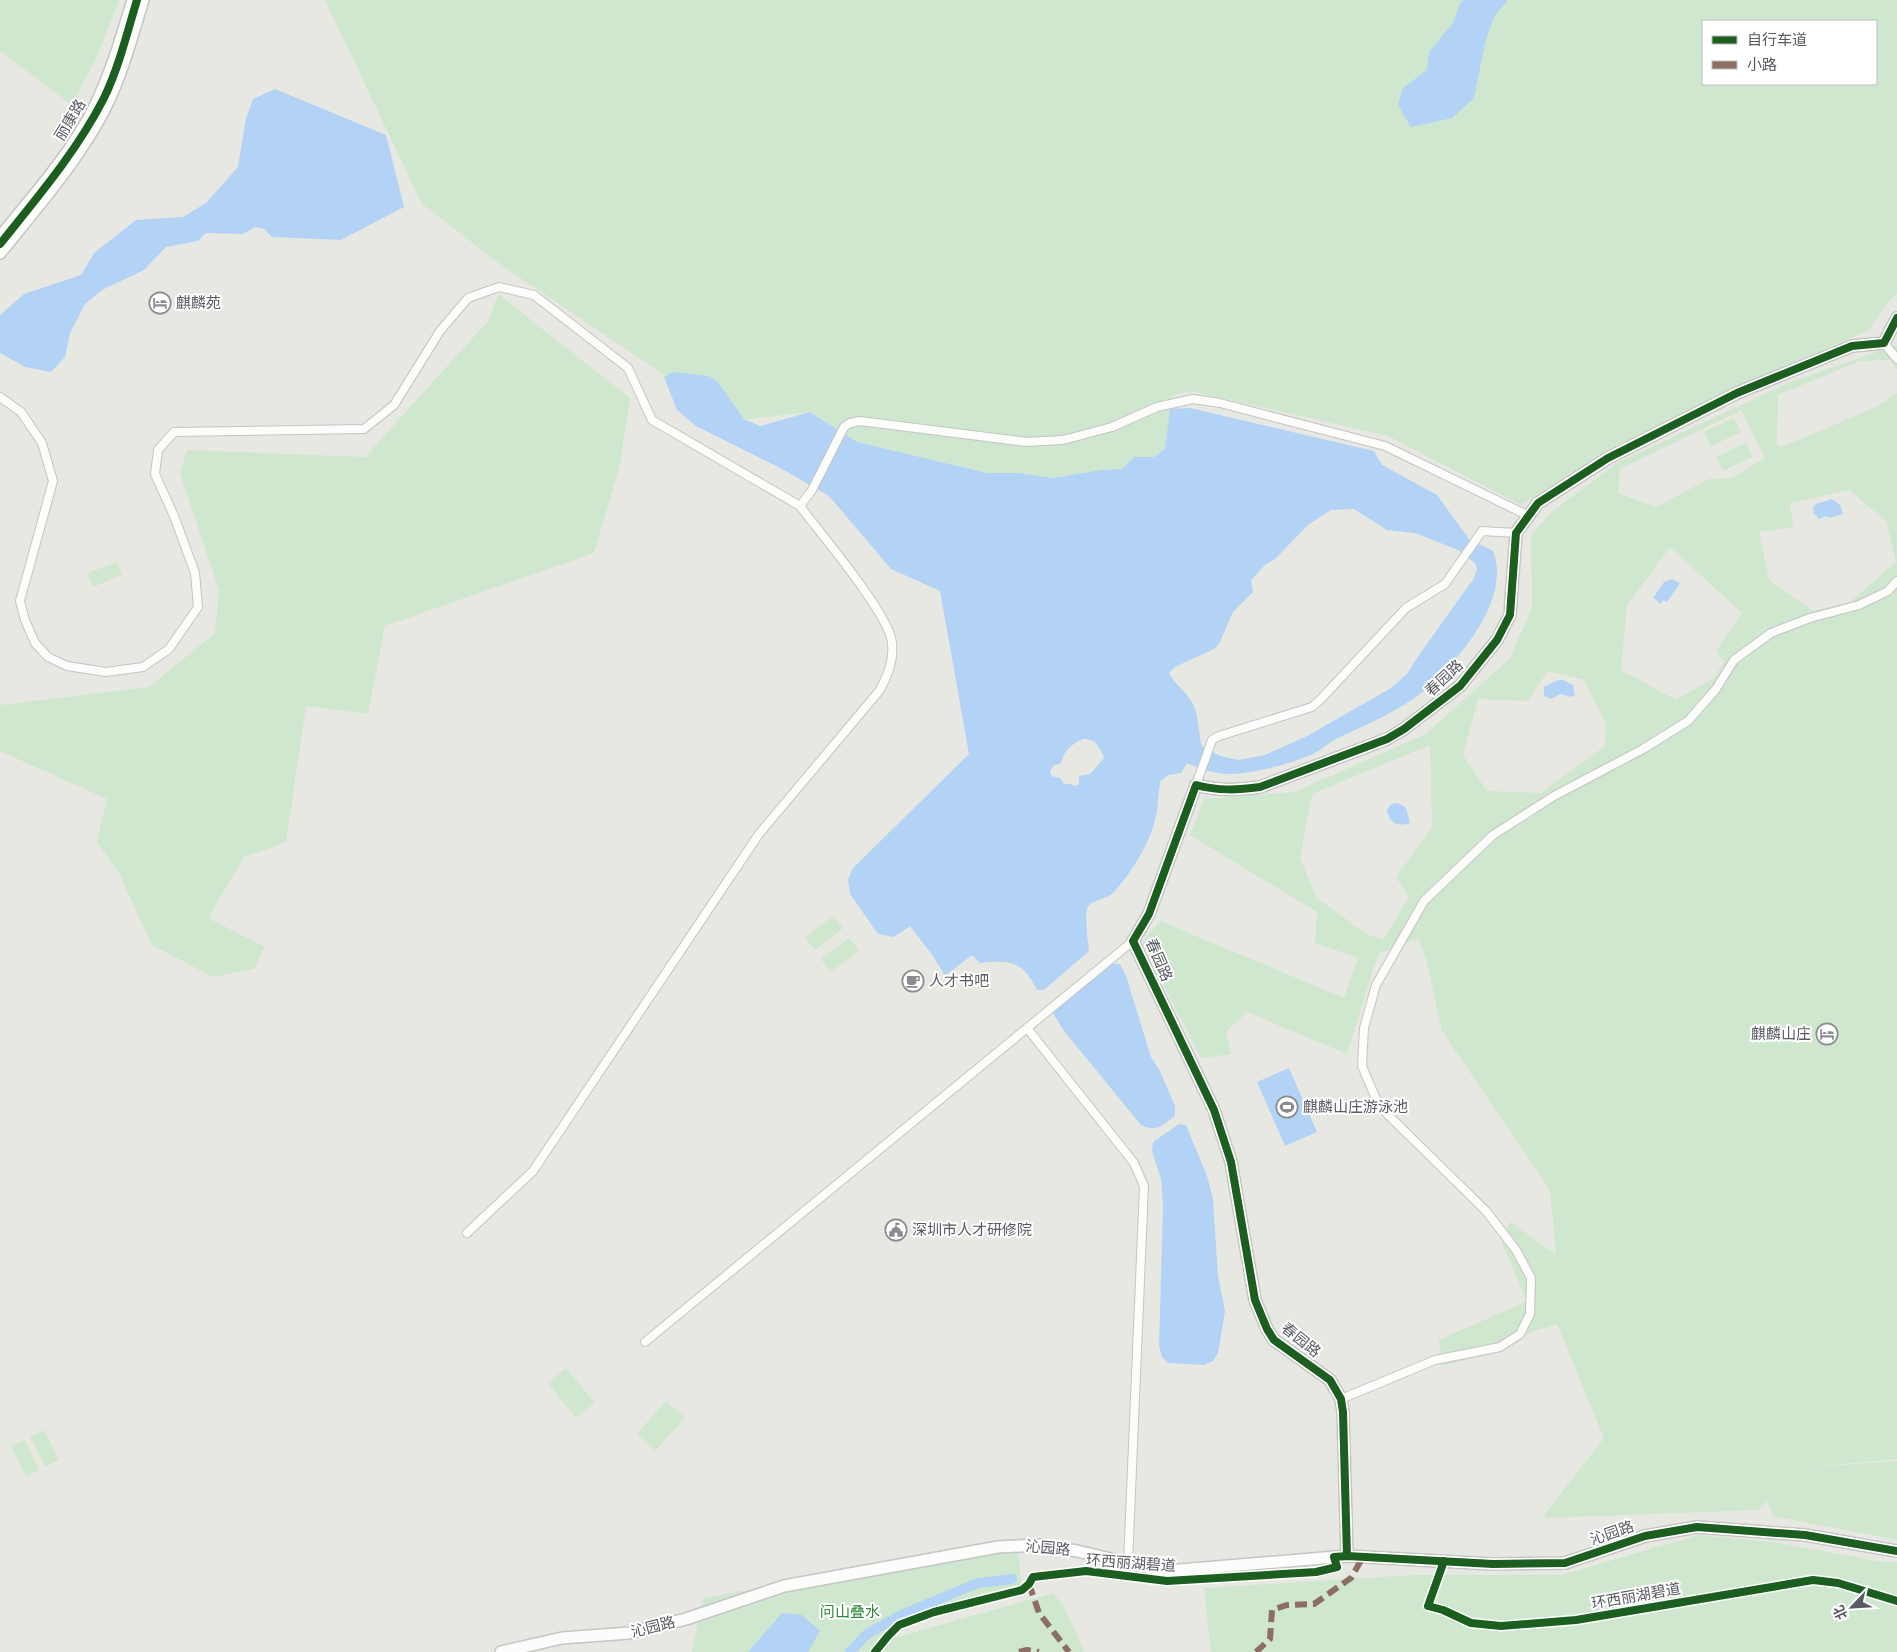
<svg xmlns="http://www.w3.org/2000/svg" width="1897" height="1652" font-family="Signika,'Noto Sans SC',sans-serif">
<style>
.green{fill:#cee7ce;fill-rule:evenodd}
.water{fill:#b2d3f6;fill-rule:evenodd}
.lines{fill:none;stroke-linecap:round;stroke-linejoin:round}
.canal{stroke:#b2d3f6;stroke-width:10}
.street-casing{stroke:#c4c4c4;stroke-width:10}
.secondary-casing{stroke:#c4c5c4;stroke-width:14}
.street{stroke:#fcfcfb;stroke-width:8}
.secondary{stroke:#fcfcfb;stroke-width:11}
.quiet{stroke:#8d6e63;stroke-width:6;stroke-dasharray:12 6;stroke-linecap:butt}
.cycleway-casing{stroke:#fff;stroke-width:11}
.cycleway{stroke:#1b5e20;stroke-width:8}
.labels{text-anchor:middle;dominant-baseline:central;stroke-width:4;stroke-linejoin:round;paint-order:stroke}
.street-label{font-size:15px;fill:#585b61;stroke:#fff}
.poi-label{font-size:15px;fill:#585b61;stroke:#fff;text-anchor:start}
.park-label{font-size:15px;fill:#30873c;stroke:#fff}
</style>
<rect width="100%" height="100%" fill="#e8e8e2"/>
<!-- green -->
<g class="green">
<polygon points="0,0 119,0 97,56 72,105 0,51"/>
<path d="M325,0h1572v294l-7,6 -22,31 -133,55 -130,65 -84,54 -133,-69 -197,-45 -19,4 -7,54 -11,8h-20l-12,12 -21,1 -48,8 -34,-5h-32l-130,-31 -47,-30 -77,9 -229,-154 -82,-63zM1703,21h173v63h-173z"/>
<polygon points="498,294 630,398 620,465 594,553 385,626 368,714 306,706 286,842 244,857 208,918 265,947 254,969 213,977 152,945 119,873 97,842 107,799 0,751 0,705 149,687 215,633 219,590 180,473 187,450 365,457 489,320"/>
<path d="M1897,345v25l-7,-10 -30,1 -82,34 -1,50 5,2 94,-40 21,-14v1066l-99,9 99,-7v79l-124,-24 -5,-15 19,-20 -28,29 -217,8 62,-80 -47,-114 -28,9 -25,18 -63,15 -2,-26 88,-39 -27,-63 11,-16 45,33 -6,-65 -108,-159 -15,-68 -8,-25 -41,16 -31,100 -100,-42 -21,20 5,22 -30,4 -59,-115 18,-22 184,77 14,-40 -43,-15 2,-31 -127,-77 14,-36 90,-7 132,-58 84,-76 22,-50 -1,-73 22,-24 64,-48 173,-81zM1741,410l24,48 -33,20 -23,1 -53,28 -38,-14 2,-24zM1849,490l37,31 10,41 -46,40 -37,9 -44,-31 -10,-48 34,-5 -3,-24zM1670,547l72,66 -26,38 8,11 -10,16 -38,22 -55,-30 6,-65zM1548,671l36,9 22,43 -1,23 -64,47 -54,-2 -24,-36 15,-56 49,2zM1430,745l2,83 -36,49 13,20 -26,43 -17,-6 -50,-37 -16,-39 12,-64z"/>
<polygon points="1734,418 1741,432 1711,446 1704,432"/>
<polygon points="1746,443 1752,457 1723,471 1716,457"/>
<polygon points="117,562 122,575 93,587 87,573"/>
<polygon points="833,916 843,928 815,950 805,938"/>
<polygon points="849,938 859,950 831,972 821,959"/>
<polygon points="566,1368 595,1403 576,1418 548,1383"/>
<polygon points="666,1401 685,1417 655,1451 637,1434"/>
<polygon points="44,1430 59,1460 45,1467 30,1437"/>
<polygon points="25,1440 39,1470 26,1477 11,1446"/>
<polygon points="1698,1535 1774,1542 1882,1562 1897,1562 1897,1652 1211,1652 1204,1588 1413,1575 1562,1575"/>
<polygon points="1017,1542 1022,1587 888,1627 872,1652 692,1652 703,1598"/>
<polygon points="1053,1593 1066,1610 1084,1652 882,1652 891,1639"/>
</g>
<!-- water -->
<g class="water">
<polygon points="1464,0 1508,0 1494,17 1485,43 1474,98 1452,118 1411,127 1398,105 1403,88 1427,70 1429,52 1453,23 1460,3"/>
<polygon points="275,89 386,135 404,207 341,240 272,237 264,229 255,227 243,234 206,233 198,241 166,247 144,270 102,290 85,304 70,333 65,357 51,372 25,367 0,353 0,315 24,294 81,275 94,253 136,220 183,217 206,203 238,167 246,118 253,99"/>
<path d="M673,372l36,4 9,6 26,37 16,7 50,-14 47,30 130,31h32l34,5 48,-8 21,-1 12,-12h20l11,-8 5,-40 20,-1 184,43 8,14 55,30 32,44 24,12c19,48 -34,109 -68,139 -26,21 -57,34 -87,48 -9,4 -16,12 -25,16 -23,10 -61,20 -85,20 -15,-1 -28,-5 -41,-11l-6,10 -13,2 -8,7c-2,14 -2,29 -6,42 -6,22 -25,52 -41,69 -7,7 -22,6 -26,16 -2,8 1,34 2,42l-45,39h-7c-15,-30 -27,-30 -57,-27l-8,-8 -27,21 -12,-20 -23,-30 -16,11 -16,-3 -28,-40 -2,-14 5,-12 116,-114 -29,-163 -49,-22 -62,-73 -49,-28 -84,-42 -19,-16 -13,-33zM1354,509l33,21 28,3 43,17 17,13 2,6 -3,9 -55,77 -12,19 -16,14 -84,48 -42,19 -26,5 -19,-4 -18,-10c-4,-13 -3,-31 -9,-42 -6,-12 -18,-19 -24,-31l6,-6 39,-18 5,-5 14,-32 20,-20 -2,-12 14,-15 10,-6 33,-34 15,-10 8,-5zM1083,739c13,0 16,7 21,19l-14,16 -11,2v8l-5,2 -3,-2h-7l-4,-6 -8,-2 -2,-5 3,-5 8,-3c3,-12 10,-19 22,-24z"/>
<polygon points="1832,499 1840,505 1843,514 1829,518 1828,516 1818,519 1817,516 1814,515 1813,508 1816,504"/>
<polygon points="1672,579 1680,583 1667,602 1663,600 1661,604 1653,598 1664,582"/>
<polygon points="1558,680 1563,680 1573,685 1575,695 1571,697 1561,694 1551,699 1544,696 1544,687"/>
<path d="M1398,803l8,5 4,15c-13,4 -21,0 -23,-13l4,-6z"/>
<path d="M1106,964h14l6,12 25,81 9,14 15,35v10c-13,9 -18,17 -34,9l-77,-94 -11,-18 5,-11z"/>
<polygon points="1289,1068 1317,1132 1285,1146 1257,1082"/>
<polygon points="1179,1124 1186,1125 1207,1176 1213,1199 1218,1276 1225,1311 1218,1353 1213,1361 1204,1365 1168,1363 1162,1357 1159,1346 1163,1206 1161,1179 1152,1151 1153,1142"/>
<polygon points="782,1613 802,1615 820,1631 808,1652 748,1652"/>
</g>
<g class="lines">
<!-- canal -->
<polyline class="canal" points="850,1652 867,1634 903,1614 978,1583 1012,1579"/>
<!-- street casing -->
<g class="street-casing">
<g id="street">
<polyline points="1884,343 1897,359"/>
<polyline points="0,397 21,412 42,443 53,481 20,601 25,620 35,643 48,657 67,666 106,672 143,667 169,649 198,607 195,573 174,516 155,474 158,450 174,432 364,429 394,405 440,331 468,298 499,287 534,295 628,368 652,420 800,506"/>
<polyline points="1196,785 1212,740 1219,736 1312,707 1320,700 1406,608 1445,584 1482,531 1516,533"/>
<polyline points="1027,1028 1134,1163 1144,1186 1128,1563"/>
<path d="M467,1233l66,-62 226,-337 121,-144c8,-16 14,-29 12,-47 -2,-28 -72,-110 -92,-137l12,-16 32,-63 6,-4 10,-2 167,21 36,-2 49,-13 45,-20 36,-8 27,4 165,43 144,70"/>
<polyline points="645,1342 1133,941"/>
<polyline points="1341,1399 1435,1360 1500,1347 1520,1334 1530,1314 1531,1278 1516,1250 1486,1211 1379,1106 1362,1066 1364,1028 1376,985 1424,901 1493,835 1554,796 1643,749 1688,721 1716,689 1734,660 1771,633 1810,618 1859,605 1888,591 1897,581"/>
</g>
</g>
<!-- secondary casing -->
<g class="secondary-casing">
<g id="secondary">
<path d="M0,237c32,-40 67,-78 91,-123 19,-36 30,-75 42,-114"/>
<path d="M0,253c37,-46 78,-92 105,-145 17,-34 27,-72 38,-108"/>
<path d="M1347,1556l-4,-144 -2,-13 -11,-19 -56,-40 -7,-11 -12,-29 -24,-138 -17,-52 -81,-169 16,-27 47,-129c22,6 42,5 64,2l127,-48 17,-10 56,-43 37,-46 13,-25 6,-82 22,-30 70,-45 129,-65 115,-47 32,-3 13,-25"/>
<polyline points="501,1652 562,1638 629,1633 686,1619 784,1586 998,1547 1039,1545 1077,1551 1128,1563 1167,1571 1347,1556 1493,1564 1565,1563 1645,1536 1697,1527 1805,1535 1897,1551"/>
</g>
</g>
<!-- street -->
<use href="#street" class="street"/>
<!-- secondary -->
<use href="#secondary" class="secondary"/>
<!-- quiet -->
<g class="quiet">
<polyline points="1029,1584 1039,1613 1069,1652"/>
<polyline points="1019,1652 1027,1650 1039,1652"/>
<polyline points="1256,1652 1270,1639 1272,1610 1287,1605 1314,1604 1351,1578 1363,1557"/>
</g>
<!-- cycleway casing -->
<g class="cycleway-casing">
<g id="cycleway">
<path d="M0,244c37,-46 77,-93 104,-146 15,-31 23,-65 33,-98"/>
<path d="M1347,1556l-4,-144 -2,-13 -11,-19 -56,-40 -7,-11 -12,-29 -24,-138 -17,-52 -81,-169 16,-27 47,-129c22,6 42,5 64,2l127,-48 17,-10 56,-43 37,-46 13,-25 6,-82 22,-30 70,-45 129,-65 115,-47 32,-3 13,-25"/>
<polyline points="1444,1561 1428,1606 1443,1610 1471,1623 1501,1626 1576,1620 1813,1580 1838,1583 1897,1601"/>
<polyline points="875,1652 888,1636 899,1625 934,1612 1022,1590 1029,1584 1033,1577 1086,1571 1167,1581 1316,1572 1337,1567 1334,1557 1347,1556 1493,1564 1565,1563 1645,1536 1697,1527 1805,1535 1897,1551"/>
</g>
</g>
<!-- cycleway -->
<use href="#cycleway" class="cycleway"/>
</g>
<!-- icons -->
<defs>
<g id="hotel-ring" transform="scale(1.125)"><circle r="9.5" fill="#fff" stroke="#8a8c8e" stroke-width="1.5"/><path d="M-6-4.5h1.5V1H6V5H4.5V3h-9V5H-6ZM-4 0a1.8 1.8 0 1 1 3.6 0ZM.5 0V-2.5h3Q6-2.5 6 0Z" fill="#8a8c8e"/></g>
<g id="cafe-ring" transform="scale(1.125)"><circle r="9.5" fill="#fff" stroke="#8a8c8e" stroke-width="1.5"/><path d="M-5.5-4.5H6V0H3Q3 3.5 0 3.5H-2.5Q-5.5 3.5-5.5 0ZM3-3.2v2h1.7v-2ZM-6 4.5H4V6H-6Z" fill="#8a8c8e"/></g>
<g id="stadium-ring" transform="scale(1.125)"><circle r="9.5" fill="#fff" stroke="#8a8c8e" stroke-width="1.5"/><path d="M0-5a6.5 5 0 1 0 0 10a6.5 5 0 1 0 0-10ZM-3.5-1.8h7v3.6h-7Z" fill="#8a8c8e"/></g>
<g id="civic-ring" transform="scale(1.125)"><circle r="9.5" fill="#fff" stroke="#8a8c8e" stroke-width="1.5"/><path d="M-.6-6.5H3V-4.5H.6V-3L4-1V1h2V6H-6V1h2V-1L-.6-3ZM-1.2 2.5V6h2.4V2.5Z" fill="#8a8c8e"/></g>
</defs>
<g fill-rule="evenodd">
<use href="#hotel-ring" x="160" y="303"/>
<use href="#cafe-ring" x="913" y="981"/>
<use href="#hotel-ring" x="1827" y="1034"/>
<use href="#stadium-ring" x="1287" y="1107"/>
<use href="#civic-ring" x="896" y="1230"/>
</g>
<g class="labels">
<!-- street labels -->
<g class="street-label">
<text transform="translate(70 120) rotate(-59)">丽康路</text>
<text transform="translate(1444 678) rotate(-43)">春园路</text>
<text transform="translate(1159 960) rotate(67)">春园路</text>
<text transform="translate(1301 1340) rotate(39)">春园路</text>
<text transform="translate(1612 1533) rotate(-19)">沁园路</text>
<text transform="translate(1048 1548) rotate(5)">沁园路</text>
<text transform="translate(1131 1563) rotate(4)">环西丽湖碧道</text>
<text transform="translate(1636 1596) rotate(-10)">环西丽湖碧道</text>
<text transform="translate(653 1627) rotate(-14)">沁园路</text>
</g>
<!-- poi labels -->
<g class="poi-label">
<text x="176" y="303">麒麟苑</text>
<text x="929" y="981">人才书吧</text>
<text x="1811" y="1034" text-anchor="end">麒麟山庄</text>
<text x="1303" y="1107">麒麟山庄游泳池</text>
<text x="912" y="1230">深圳市人才研修院</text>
</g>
<!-- park labels -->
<g class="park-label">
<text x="850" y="1612">问山叠水</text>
</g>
</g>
<!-- legend -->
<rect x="1702" y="20" width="175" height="65" fill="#ffffff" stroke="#bcbdc0"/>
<rect x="1712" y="36" width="25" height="8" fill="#1b5e20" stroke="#bcbdc0"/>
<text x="1747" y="45" font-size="15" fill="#585b61">自行车道</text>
<rect x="1712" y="61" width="25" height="8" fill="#8d6e63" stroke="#bcbdc0"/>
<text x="1747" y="70" font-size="15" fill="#585b61">小路</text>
<!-- north arrow -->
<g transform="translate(1852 1607) rotate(245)" stroke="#ffffff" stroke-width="4" paint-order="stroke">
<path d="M0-4L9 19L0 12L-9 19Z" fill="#585b61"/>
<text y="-8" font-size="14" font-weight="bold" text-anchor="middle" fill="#585b61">北</text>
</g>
</svg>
